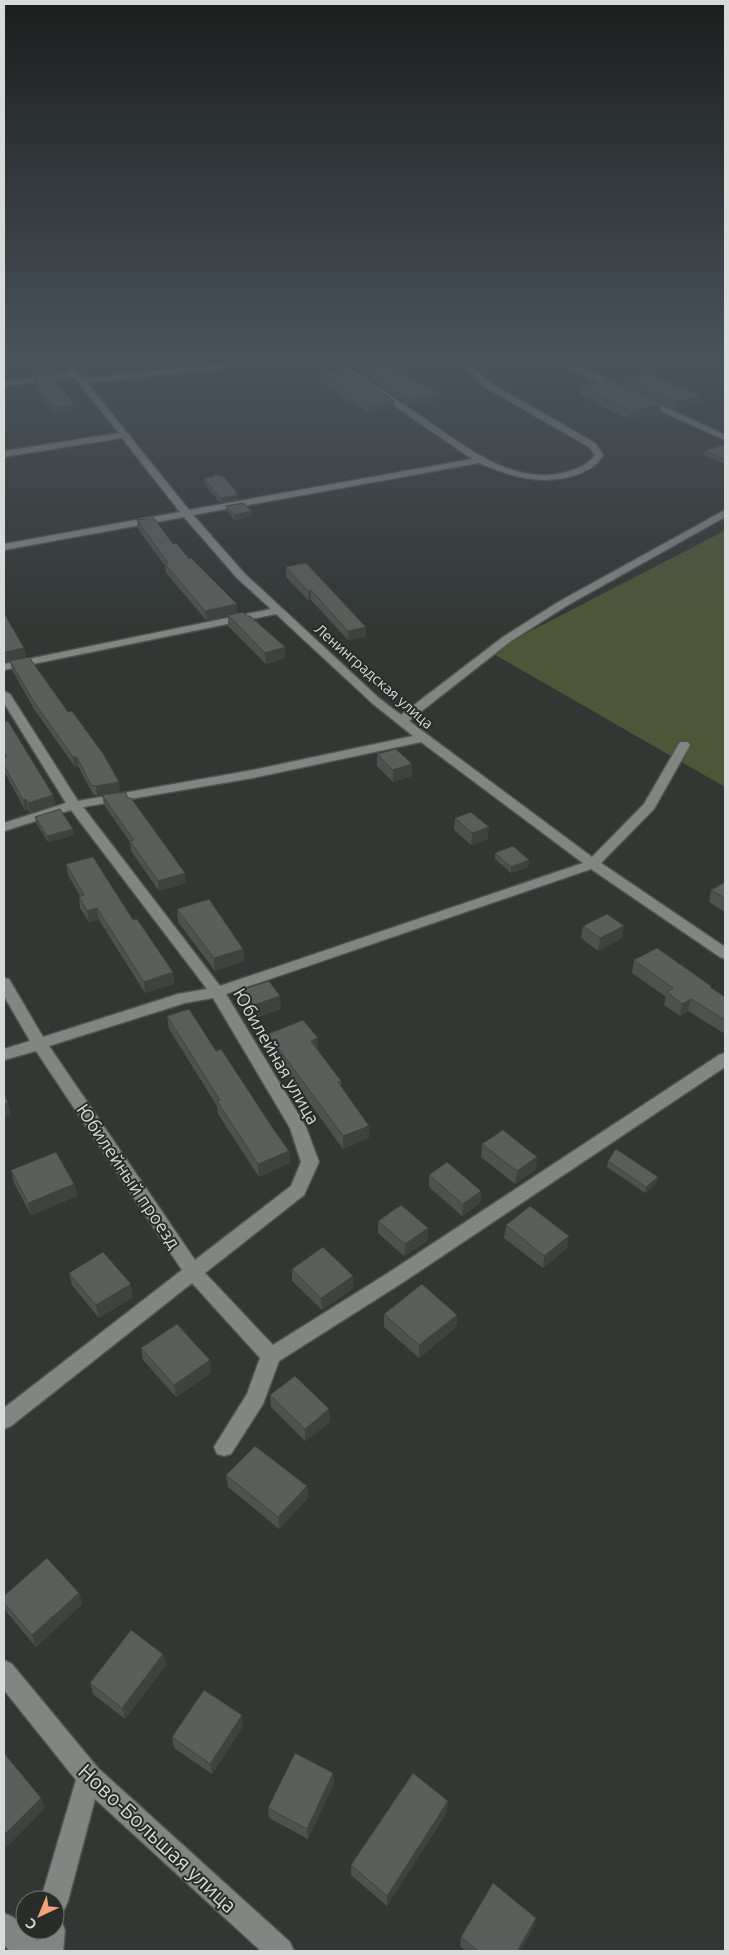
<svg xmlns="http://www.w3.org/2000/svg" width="729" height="1955" font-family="Ubuntu,sans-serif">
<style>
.green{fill:#4f5637}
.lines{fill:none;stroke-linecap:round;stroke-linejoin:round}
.minor-casing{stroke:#4f5351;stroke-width:3}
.minor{fill:#818683;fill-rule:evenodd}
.wall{fill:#4e524e}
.shaded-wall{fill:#404240}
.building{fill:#5b5f5b;stroke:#404240}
.labels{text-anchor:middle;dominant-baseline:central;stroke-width:4;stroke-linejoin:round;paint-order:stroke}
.far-street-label{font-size:15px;fill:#d7dbd9;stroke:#282d2a}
.street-label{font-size:18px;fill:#d7dbd9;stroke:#282d2a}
.near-street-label{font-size:21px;fill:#d7dbd9;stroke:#282d2a}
</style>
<rect width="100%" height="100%" fill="#323734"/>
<!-- green -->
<polygon class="green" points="725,532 725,787 490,652 724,531"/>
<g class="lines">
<!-- minor casing -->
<g class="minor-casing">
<g id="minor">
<path d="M59,358h8l16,21 192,-21h23l-4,2 -207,23 102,127 283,-51 -147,-101h9c28,19 57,38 85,57 44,29 94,74 151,56 9,-3 19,-7 25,-16l-6,-8 -106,-61 -15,-17v-7l-16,-2 -1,-2h108l66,30v4h-6l-57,-27 -26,-2h-60v6l13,13 106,61 8,12c-6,11 -16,16 -27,20 -35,11 -64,2 -97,-12l-286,52 52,59 135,125 21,16 102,-78 57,-36 165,-91v7l-157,88 -57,36 -102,80 183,136 52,-53 36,-62h8l2,3 -36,64 -53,54 124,84v12l-5,-2 -129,-88 -365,125 80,133 13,35 -15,33 -99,78 68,72 115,-72 331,-218 6,-2v14l-323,216 -123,78 -16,43 -32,50 -7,2 -7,-2 -3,-7 33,-53 13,-36 -68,-75 -181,143 -7,3v-21l178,-138 -146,-219 -32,9v-11l26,-8 -26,-45v-18l5,1 34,58 135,-43 29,-5 -136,-179 -67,21v-8l62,-20 -62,-100v-12l6,3 68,107 175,-31 160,-34 -41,-33 -96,-89 -272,56v-6l267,-55 -34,-31 -53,-61 -180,33v-6l176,-32 -58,-74 -118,19v-6l115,-18 -45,-56 -70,9v-4l66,-10zM421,742l162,121 -363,123 -137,-179 170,-29zM213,998l77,130 11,34 -10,24 -96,74 -146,-214 136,-43z"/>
<polygon points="640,398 646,398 725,435 725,440 640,402"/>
<polygon points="4,1660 12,1664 98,1768 290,1942 294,1951 261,1951 95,1799 68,1901 64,1910 55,1914 55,1900 42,1900 43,1892 76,1780 4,1690"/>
<polygon points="4,1913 13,1917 38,1941 39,1930 55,1930 55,1918 61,1921 65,1930 63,1951 10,1951 4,1945"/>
</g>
</g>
<!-- minor -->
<use href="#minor" class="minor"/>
</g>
<!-- wall -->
<g class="wall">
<polygon points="91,358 119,358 120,363 99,366"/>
<polygon points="23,359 47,374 30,376 25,368"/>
<polygon points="360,369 440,399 408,405 360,373"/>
<polygon points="319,375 394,401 394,408 368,413 319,381"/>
<polygon points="34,377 75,412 54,415 35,384"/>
<polygon points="624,379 701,396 700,403 674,409 623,386"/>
<polygon points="581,386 660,413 629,420 580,395"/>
<polygon points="725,444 725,464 704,455 705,451"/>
<polygon points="204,478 238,498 236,500 220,503 204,483"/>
<polygon points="226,506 252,516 234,520 227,511"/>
<polygon points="137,520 173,544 189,559 237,613 247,616 285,647 285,658 266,664 228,626 228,616 206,620 166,573 165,566 138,529"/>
<polygon points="286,567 366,637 348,640 311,600 308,600 286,577"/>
<polygon points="4,613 24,648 26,658 6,662 4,657"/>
<polygon points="10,661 120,792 97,796 93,794 78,766 75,767 34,709 12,670"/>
<polygon points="4,722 53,795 55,805 30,813 28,809 25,810 4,771"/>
<polygon points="377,754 412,776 393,782 377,766"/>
<polygon points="102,795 128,798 186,883 159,891 131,851 130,842 104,805"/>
<polygon points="35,817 74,835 48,842 36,823"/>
<polygon points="455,818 488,839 471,845 454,830"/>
<polygon points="495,853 529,860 528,867 511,873 495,859"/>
<polygon points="66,864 133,920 173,972 174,984 145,993 99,920 89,922 80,908 79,897 80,896 68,875"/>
<polygon points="725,882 725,912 709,902 711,890"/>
<polygon points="177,909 243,949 244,961 215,971 178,922"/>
<polygon points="583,926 622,938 598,951 581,938"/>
<polygon points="634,960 711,986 711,988 725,997 725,1034 688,1011 680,1016 664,1005 666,997 632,973"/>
<polygon points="240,990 281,1009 252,1019 241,1003"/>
<polygon points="167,1016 216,1051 289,1151 290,1163 259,1177 218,1114 217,1106 169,1029"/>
<polygon points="268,1034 318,1038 318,1050 341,1081 341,1086 369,1138 343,1149 269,1047"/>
<polygon points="482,1144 536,1169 515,1184 481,1157"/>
<polygon points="608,1161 658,1177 656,1183 645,1193 607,1167"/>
<polygon points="11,1170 74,1184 77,1196 31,1215 14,1183"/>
<polygon points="429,1175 481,1191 480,1203 462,1216 429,1187"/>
<polygon points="378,1221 428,1228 427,1241 404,1256 378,1233"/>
<polygon points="506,1225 567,1248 543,1268 504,1238"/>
<polygon points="292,1269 353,1276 353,1288 322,1310 292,1281"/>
<polygon points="69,1273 133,1297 99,1318 72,1285"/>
<polygon points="384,1314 457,1315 456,1327 419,1358 384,1327"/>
<polygon points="141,1348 210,1360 211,1373 176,1397 143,1360"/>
<polygon points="270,1395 329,1409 330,1422 305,1441 271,1407"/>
<polygon points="226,1475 307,1486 308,1498 279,1529 228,1487"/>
<polygon points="79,1593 82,1604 36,1647 4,1609 4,1596"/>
<polygon points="163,1654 166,1665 125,1719 93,1694 90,1683"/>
<polygon points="243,1726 212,1774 174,1748 172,1737"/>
<polygon points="333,1773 334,1783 308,1839 269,1818 268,1808"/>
<polygon points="447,1812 387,1906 351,1875 351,1865"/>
<polygon points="536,1918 533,1927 520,1951 466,1951 460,1946 461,1937"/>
</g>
<!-- shaded-wall -->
<g class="shaded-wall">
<polygon points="98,358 119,358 120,363 99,366"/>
<polygon points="46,365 47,374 30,376 29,368"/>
<polygon points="440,394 440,399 408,405 408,400"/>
<polygon points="701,396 700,403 674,409 675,402"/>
<polygon points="394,401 394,408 368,413 368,406"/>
<polygon points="661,404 660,413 629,420 630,411"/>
<polygon points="74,405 75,412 54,415 53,408"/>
<polygon points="237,493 238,498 236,500 220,503 220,498"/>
<polygon points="252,511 252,516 234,520 234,515"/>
<polygon points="311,590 311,600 308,600 308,591"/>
<polygon points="237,604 237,614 206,620 205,611"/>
<polygon points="366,627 366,637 348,640 348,631"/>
<polygon points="285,647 285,658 266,664 265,653"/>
<polygon points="24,648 26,658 6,662 5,652"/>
<polygon points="73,757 77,757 78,766 75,767"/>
<polygon points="412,764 412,776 393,782 393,770"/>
<polygon points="119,782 120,792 97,796 96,786"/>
<polygon points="53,795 55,805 30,813 28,803"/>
<polygon points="26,799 28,809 25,810 23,800"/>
<polygon points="489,827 488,839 471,845 472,833"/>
<polygon points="73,829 74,835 48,842 47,836"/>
<polygon points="529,860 528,867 511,873 511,867"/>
<polygon points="185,873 186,883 159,891 158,881"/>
<polygon points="97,908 99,920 89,922 87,911"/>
<polygon points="624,926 622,938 598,951 600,938"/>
<polygon points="243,949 244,961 215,971 214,958"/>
<polygon points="173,972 174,984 145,993 144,982"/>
<polygon points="280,996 281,1009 252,1019 251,1006"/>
<polygon points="691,999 688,1011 680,1016 682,1004"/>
<polygon points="318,1038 318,1051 311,1041"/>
<polygon points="8,1103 11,1115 4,1118 4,1104"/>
<polygon points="369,1126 369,1138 343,1149 343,1136"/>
<polygon points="289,1151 290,1163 259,1177 258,1164"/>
<polygon points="537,1157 536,1169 515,1184 517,1171"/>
<polygon points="658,1177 656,1183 645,1193 646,1187"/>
<polygon points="74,1184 77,1196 31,1215 28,1203"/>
<polygon points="481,1191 480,1203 462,1216 463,1204"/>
<polygon points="428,1228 427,1241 404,1256 405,1244"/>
<polygon points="569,1236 567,1248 543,1268 544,1256"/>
<polygon points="353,1276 353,1288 322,1310 321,1298"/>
<polygon points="131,1284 133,1297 99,1318 96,1305"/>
<polygon points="457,1315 456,1327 419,1358 419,1345"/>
<polygon points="210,1360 211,1373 176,1397 174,1385"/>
<polygon points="329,1409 330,1422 305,1441 305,1429"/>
<polygon points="307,1486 308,1498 279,1529 278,1517"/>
<polygon points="79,1593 82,1604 36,1647 32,1635"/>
<polygon points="163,1654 166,1665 125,1719 122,1708"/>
<polygon points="242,1715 243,1726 212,1774 210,1764"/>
<polygon points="333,1773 334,1783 308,1839 307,1829"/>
<polygon points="41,1798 45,1808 6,1848 4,1843 4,1835"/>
<polygon points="448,1801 447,1812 387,1906 387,1896"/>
<polygon points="536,1918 533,1927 520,1951 517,1951"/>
</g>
<!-- building -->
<g class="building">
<polygon points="35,358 40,358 46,365 29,368 23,359"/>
<polygon points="388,364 440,394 408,400 360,369"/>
<polygon points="347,370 394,401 368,406 319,375"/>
<polygon points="649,373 701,396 675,402 624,379"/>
<polygon points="52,375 74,405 53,408 34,377"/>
<polygon points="610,380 661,404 630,411 581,386"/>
<polygon points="725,444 725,459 705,451"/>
<polygon points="216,474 218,476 223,476 237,493 236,495 220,498 204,478 212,477"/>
<polygon points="243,503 252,511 234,515 226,506"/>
<polygon points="154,518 173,544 176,543 189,559 191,558 237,604 205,611 165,564 168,563 137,520"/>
<polygon points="306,563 366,627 348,631 311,590 308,591 286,567"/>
<polygon points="243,612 247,616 250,616 285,647 265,653 228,615"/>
<polygon points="4,613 24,648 5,652 4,651"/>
<polygon points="29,657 68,712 72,711 104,755 119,782 96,786 91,785 77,757 73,757 32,699 10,661"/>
<polygon points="8,721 53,795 28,803 26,799 23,800 4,765 4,758 7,757 4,752 4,722"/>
<polygon points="396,749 412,764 393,770 377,754"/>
<polygon points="125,792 128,798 131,798 185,873 158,881 130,841 134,840 102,795"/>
<polygon points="60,809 73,829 47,836 35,817"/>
<polygon points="471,812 489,827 472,833 455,818"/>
<polygon points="513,846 529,860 511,867 495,853"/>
<polygon points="93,857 133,920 137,919 173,972 144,982 97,908 87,911 79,897 84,895 66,864"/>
<polygon points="725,882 725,898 711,890"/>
<polygon points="209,899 243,949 214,958 177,909"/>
<polygon points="607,914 624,926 600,938 583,926"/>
<polygon points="657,948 711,986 710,987 725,997 725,1020 691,999 682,1004 667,992 673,988 634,960"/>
<polygon points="269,981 280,996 251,1006 240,990"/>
<polygon points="189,1009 216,1051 221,1049 274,1130 289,1151 258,1164 217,1101 220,1100 167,1016"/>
<polygon points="303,1020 318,1038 311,1041 341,1081 338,1082 369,1126 343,1136 268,1034"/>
<polygon points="4,1094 8,1103 4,1104"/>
<polygon points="503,1130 537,1157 517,1171 482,1144"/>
<polygon points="616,1149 658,1177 646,1187 608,1161"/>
<polygon points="56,1152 74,1184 28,1203 11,1170"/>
<polygon points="447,1162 481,1191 463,1204 429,1175"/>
<polygon points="401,1205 428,1228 405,1244 378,1221"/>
<polygon points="530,1206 569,1236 544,1256 506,1225"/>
<polygon points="323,1247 353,1276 321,1298 292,1269"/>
<polygon points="103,1252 131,1284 96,1305 69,1273"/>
<polygon points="422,1284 457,1315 419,1345 384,1314"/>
<polygon points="177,1324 210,1360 174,1385 141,1348"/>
<polygon points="295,1376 329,1409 305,1429 270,1395"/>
<polygon points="255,1446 307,1486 278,1517 226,1475"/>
<polygon points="47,1558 79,1593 32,1635 4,1603 4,1596"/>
<polygon points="131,1630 163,1654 122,1708 90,1683"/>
<polygon points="204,1690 242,1715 210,1764 172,1737"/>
<polygon points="4,1753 41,1798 4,1835"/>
<polygon points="295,1753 333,1773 307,1829 268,1808"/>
<polygon points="413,1773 448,1801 387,1896 351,1865"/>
<polygon points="493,1883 536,1918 517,1951 478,1951 461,1937"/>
</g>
<!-- sky -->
<linearGradient id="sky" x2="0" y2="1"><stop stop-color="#1c1e1d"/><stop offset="0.57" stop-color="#49535c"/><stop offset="1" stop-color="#49535c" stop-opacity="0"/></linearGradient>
<rect width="729" height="631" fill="url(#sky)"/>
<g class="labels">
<!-- far-street labels -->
<g class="far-street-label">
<text transform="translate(374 676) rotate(41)">Ленинградская улица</text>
</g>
<!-- street labels -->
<g class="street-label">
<text transform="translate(277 1056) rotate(60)">Юбилейная улица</text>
<text transform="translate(129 1176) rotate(56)">Юбилейный проезд</text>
</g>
<!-- near-street labels -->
<g class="near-street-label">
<text transform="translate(158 1838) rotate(43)">Ново-Большая улица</text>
</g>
</g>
<!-- border -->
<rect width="729" height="1955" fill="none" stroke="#d7dbd9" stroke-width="10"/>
<!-- north arrow -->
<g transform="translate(40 1915) rotate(224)"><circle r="24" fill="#282d2a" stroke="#6e7370"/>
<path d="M0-4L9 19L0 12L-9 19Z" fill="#efa377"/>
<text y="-8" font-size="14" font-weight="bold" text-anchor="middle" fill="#d7dbd9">С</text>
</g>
</svg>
